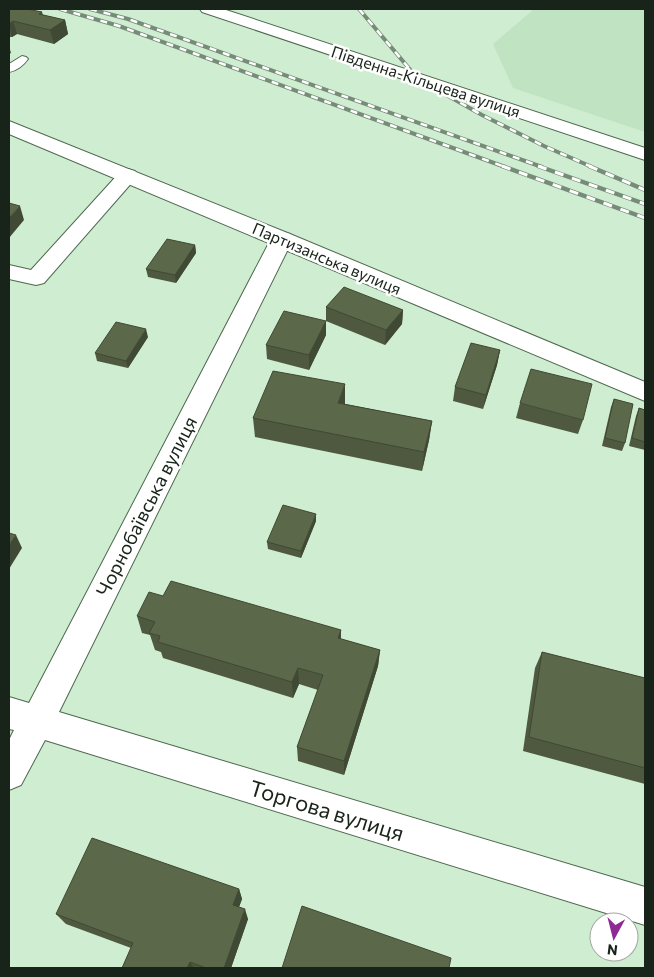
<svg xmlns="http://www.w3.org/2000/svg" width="654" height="977" font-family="Commissioner,sans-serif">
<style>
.built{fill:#c0e4c2}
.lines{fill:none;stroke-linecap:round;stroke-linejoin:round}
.lane-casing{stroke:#4e684f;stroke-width:2}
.street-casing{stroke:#4e684f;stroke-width:2}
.secondary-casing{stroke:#4e684f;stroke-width:2}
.lane{fill:#fff;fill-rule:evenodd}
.street{fill:#fff;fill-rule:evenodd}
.secondary{fill:#fff;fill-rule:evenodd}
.rail-far1-casing{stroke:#778c78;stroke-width:4}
.rail-casing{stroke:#778c78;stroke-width:4.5}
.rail-far1{stroke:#fff;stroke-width:2.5;stroke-dasharray:7;stroke-linecap:butt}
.rail{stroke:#fff;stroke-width:3;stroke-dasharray:9;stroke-linecap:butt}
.wall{fill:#4e593f}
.shaded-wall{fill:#404933}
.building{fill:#5b6849;stroke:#404933}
.labels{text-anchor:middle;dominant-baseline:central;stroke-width:5;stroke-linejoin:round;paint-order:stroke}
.far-street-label{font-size:16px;fill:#182319;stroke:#fff}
.street-label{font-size:19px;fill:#182319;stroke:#fff}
.near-street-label{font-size:22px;fill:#182319;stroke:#fff}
</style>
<rect width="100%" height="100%" fill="#cfedd0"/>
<!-- built -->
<polygon class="built" points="534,9 645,9 645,132 513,88 493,44"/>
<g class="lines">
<!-- lane casing -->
<g class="lane-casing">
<path id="lane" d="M22,56l4,1 2,2c-4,6 -12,12 -19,13v-8z"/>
</g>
<!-- street casing -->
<g class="street-casing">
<g id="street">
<polygon points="128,169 135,171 138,175 135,179 44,283 36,285 9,279 9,265 31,270 121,171"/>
<polygon points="282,232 290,234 293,239 59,712 645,887 645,925 45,740 21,785 9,790 9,740 14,730 9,729 9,697 29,703 271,239 274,234"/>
</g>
</g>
<!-- secondary casing -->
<g class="secondary-casing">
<g id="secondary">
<polygon points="200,9 223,9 645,148 645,160 202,12"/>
<polygon points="9,121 290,234 645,382 645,401 9,134"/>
</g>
</g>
<!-- lane -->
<use href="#lane" class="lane"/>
<!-- street -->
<use href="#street" class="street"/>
<!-- secondary -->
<use href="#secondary" class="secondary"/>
<!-- rail-far1 casing -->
<g class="rail-far1-casing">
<g id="rail-far1">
<polyline points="60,9 119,26 505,167"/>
<polyline points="90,9 128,19 542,167"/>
<polyline points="359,9 418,79 482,115 544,146 592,167"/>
</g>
</g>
<!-- rail casing -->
<g class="rail-casing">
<g id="rail">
<polyline points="502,166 645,218"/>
<polyline points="538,166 645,204"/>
<polyline points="589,166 645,190"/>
</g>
</g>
<!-- rail-far1 -->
<use href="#rail-far1" class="rail-far1"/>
<!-- rail -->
<use href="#rail" class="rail"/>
</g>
<!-- wall -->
<g class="wall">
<polygon points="9,9 42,12 43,15 65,20 68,34 54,44 17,34 12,37 9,37"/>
<polygon points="195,245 196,253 176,283 148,277 146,269"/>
<polygon points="326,307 403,310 402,324 385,345 326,321"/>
<polygon points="326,321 326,335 309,370 267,359 266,345"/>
<polygon points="148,337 128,368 97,361 95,353"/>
<polygon points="500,350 497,365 483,409 453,401 455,387"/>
<polygon points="614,399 625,443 622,451 602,446 611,407"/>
<polygon points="520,403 583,420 578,434 516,418"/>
<polygon points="345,404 432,421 429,440 422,471 255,437 253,418"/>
<polygon points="639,408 645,410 645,450 629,446 636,416"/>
<polygon points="316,521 301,558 268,549 267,542"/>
<polygon points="163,596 341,630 341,639 380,650 378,666 344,775 298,761 297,747 318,690 299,684 293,698 163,658 161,652 155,650 150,635 142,633 137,616"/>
<polygon points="645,620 645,643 644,642"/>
<polygon points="542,652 645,678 645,784 523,751 535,668"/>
<polygon points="239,889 242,899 239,907 248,919 231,968 122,968 131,948 66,924 56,914"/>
</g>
<!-- shaded-wall -->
<g class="shaded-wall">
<polygon points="65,20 68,34 54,44 50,30"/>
<polygon points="13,21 17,34 12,37 9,24"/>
<polygon points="9,46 11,53 9,54"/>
<polygon points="20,206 24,220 9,238 9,218"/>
<polygon points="195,245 196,253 176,283 175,275"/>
<polygon points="403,310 402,324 385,345 386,330"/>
<polygon points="326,321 326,335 309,370 309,355"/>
<polygon points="146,329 148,337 128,368 126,361"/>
<polygon points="500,350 497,365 483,409 486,395"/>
<polygon points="345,384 345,404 338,423 338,403"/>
<polygon points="432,421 429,440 422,471 424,452"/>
<polygon points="316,514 316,521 301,558 301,551"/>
<polygon points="16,535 22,548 9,569 9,545"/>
<polygon points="341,630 340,647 338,638"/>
<polygon points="380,650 378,666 344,775 344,761"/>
<polygon points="298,668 299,684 293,698 292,682"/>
<polygon points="239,889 242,899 236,915 233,905"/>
<polygon points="245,909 248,919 231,968 224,968"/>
<polygon points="190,962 194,968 187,968"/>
</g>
<!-- building -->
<g class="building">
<polygon points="9,9 27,9 42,12 39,14 65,20 50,30 13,21 9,24"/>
<polygon points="9,203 20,206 9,218"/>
<polygon points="167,239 195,245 175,275 146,269"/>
<polygon points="344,287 403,310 386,330 326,307"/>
<polygon points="284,311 326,321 309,355 266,345"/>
<polygon points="116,322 146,329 126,361 95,353"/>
<polygon points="471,343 500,350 486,395 455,387"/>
<polygon points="531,369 592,384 583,420 520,403"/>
<polygon points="273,371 345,384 338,403 432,421 424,452 253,418"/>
<polygon points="614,399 633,404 625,443 605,438"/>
<polygon points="639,408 645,410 645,442 632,438"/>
<polygon points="283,505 316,514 301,551 267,542"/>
<polygon points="9,533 16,535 9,545"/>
<polygon points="171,581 341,630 338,638 380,650 344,761 297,747 323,675 298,668 292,682 158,642 160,636 149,633 155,622 137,616 149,592 163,596"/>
<polygon points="542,652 645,678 645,768 529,737"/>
<polygon points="92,838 239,889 233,905 245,909 224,968 206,968 190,962 187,968 122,968 133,943 56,914"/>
<polygon points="302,906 451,958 449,968 282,968"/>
</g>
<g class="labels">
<!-- far-street labels -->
<g class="far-street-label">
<text transform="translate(426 81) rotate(18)">Південна-Кільцева вулиця</text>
<text transform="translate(327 258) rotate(23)">Партизанська вулиця</text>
</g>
<!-- street labels -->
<g class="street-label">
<text transform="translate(146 506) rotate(-63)">Чорнобаївська вулиця</text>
</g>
<!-- near-street labels -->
<g class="near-street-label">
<text transform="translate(327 810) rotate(17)">Торгова вулиця</text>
</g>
</g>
<!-- border -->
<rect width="654" height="977" fill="none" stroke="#182319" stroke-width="20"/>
<!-- north arrow -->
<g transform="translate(614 937) rotate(187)"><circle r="24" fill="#ffffff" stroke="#a3a7a3"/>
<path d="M0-4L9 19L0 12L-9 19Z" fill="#8e2b93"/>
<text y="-8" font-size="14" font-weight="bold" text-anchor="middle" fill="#182319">N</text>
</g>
</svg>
